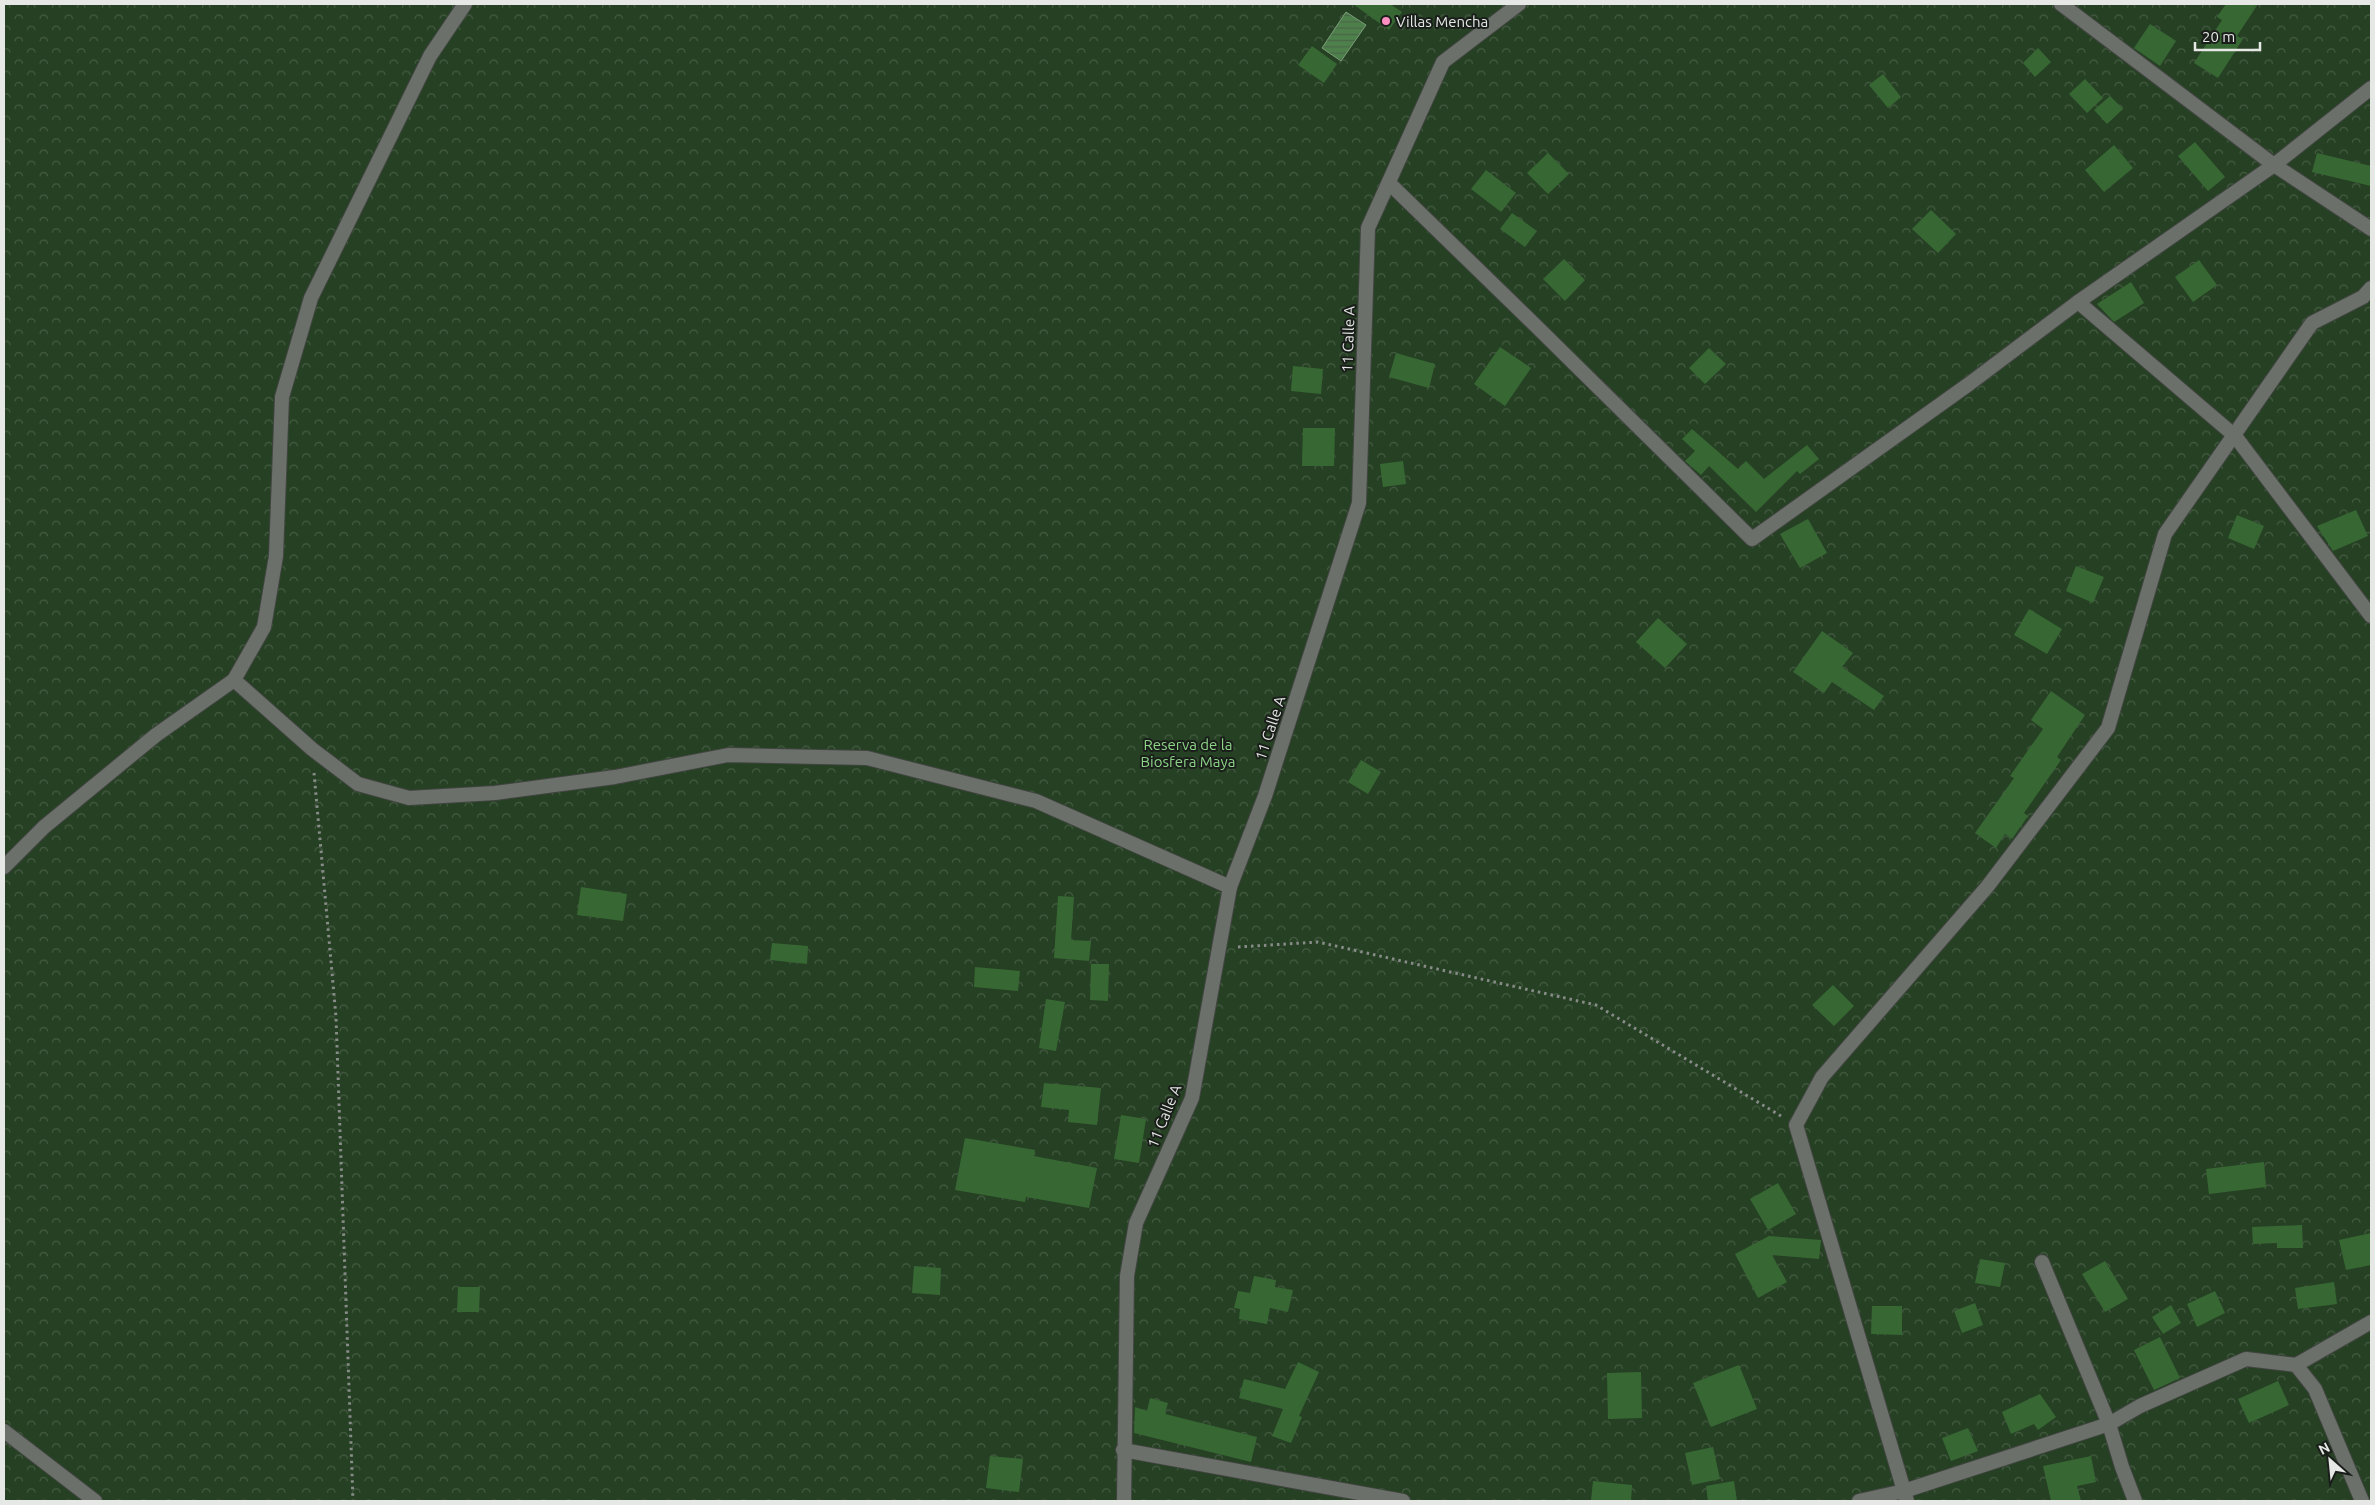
<svg xmlns="http://www.w3.org/2000/svg" width="2375" height="1505" font-family="Ubuntu,sans-serif">
<style>
.park{fill:url(#park-crowns)}
.water{fill:url(#water-rules);stroke:#7b9f79}
.building{fill:#376834}
.lines{fill:none;stroke-linecap:round;stroke-linejoin:round}
.minor-casing{stroke:#414540;stroke-width:16}
.path{stroke:#888c88;stroke-width:3;stroke-dasharray:2.5 4;stroke-linecap:butt}
.minor{stroke:#6b706b;stroke-width:14}
.poi-dot{fill:#fd8ec0;stroke:#1a1e1a;stroke-width:2}
.labels{text-anchor:middle;dominant-baseline:central;stroke-width:4;stroke-linejoin:round;paint-order:stroke}
.poi-label{font-size:15px;fill:#e5e8e5;stroke:#1a1e1a;text-anchor:start}
.street-label{font-size:15px;fill:#e5e8e5;stroke:#1a1e1a}
.park-label{font-size:15px;fill:#8dd487;stroke:#1a1e1a}
</style>
<defs>
<pattern id="park-crowns" width="20" height="18" patternUnits="userSpaceOnUse" patternTransform="scale(1.25)"><rect width="20" height="18" fill="#264023"/><path d="M2 6a3 3 0 1 1 6 0M12 15a3 3 0 1 1 6 0" fill="none" stroke="#455c43"/></pattern>
<pattern id="water-rules" width="6" height="5" patternUnits="userSpaceOnUse" patternTransform="scale(1.25)"><rect width="6" height="5" fill="#4e804b"/><path d="M0 2.5h6" fill="none" stroke="#4a6648"/></pattern>
</defs>
<rect width="100%" height="100%" fill="#242823"/>
<!-- park -->
<rect class="park" x="4" y="4" width="2367" height="1497"/>
<!-- water -->
<polygon class="water" points="1346,12 1366,25 1341,61 1322,48"/>
<!-- building -->
<g class="building">
<polygon points="1353,4 1390,4 1402,12 1389,30"/>
<polygon points="2226,4 2258,4 2237,36 2243,39 2218,78 2194,63 2222,20 2217,17"/>
<polygon points="2150,24 2176,41 2160,66 2134,48"/>
<polygon points="1312,46 1337,64 1324,83 1298,65"/>
<polygon points="2038,48 2051,62 2035,77 2023,63"/>
<polygon points="1883,74 1901,97 1888,108 1869,85"/>
<polygon points="2085,79 2103,98 2087,113 2069,94"/>
<polygon points="2110,96 2123,109 2107,124 2094,110"/>
<polygon points="2195,142 2225,177 2208,191 2178,156"/>
<polygon points="2114,145 2133,168 2104,192 2085,170"/>
<polygon points="1548,153 1569,174 1548,194 1527,173"/>
<polygon points="2317,153 2371,166 2371,186 2312,172"/>
<polygon points="1486,170 1516,193 1501,212 1471,189"/>
<polygon points="1931,210 1956,234 1938,253 1912,229"/>
<polygon points="1512,213 1537,231 1525,247 1500,229"/>
<polygon points="1564,259 1585,280 1565,301 1543,279"/>
<polygon points="2199,260 2217,285 2193,302 2175,277"/>
<polygon points="2131,282 2144,303 2114,322 2097,304"/>
<polygon points="1500,347 1531,368 1505,406 1474,384"/>
<polygon points="1709,348 1726,364 1705,384 1689,368"/>
<polygon points="1396,353 1435,364 1429,388 1389,377"/>
<polygon points="1293,366 1323,369 1321,394 1291,391"/>
<polygon points="1303,428 1335,428 1334,466 1302,466"/>
<polygon points="1692,429 1738,469 1746,461 1764,479 1807,445 1819,459 1800,474 1797,471 1756,512 1709,466 1701,475 1685,461 1695,451 1682,439"/>
<polygon points="1403,461 1406,484 1383,487 1380,464"/>
<polygon points="2356,510 2368,536 2333,551 2317,526"/>
<polygon points="2237,515 2264,526 2254,549 2228,538"/>
<polygon points="1808,519 1827,553 1800,568 1780,534"/>
<polygon points="2076,566 2104,577 2093,603 2066,591"/>
<polygon points="2029,609 2062,629 2047,654 2014,635"/>
<polygon points="1658,618 1687,644 1665,668 1636,642"/>
<polygon points="1822,631 1853,653 1842,667 1884,696 1874,710 1832,682 1824,693 1793,672"/>
<polygon points="2051,691 2085,715 2057,757 2061,760 2024,813 2028,816 2012,839 2005,834 1996,848 1975,833 2014,778 2010,776 2043,729 2031,720"/>
<polygon points="1361,760 1381,772 1368,794 1348,782"/>
<polygon points="581,887 627,894 623,921 577,915"/>
<polygon points="1058,896 1074,897 1071,940 1091,941 1089,961 1054,958"/>
<polygon points="772,943 808,946 807,964 770,960"/>
<polygon points="1091,964 1109,964 1108,1001 1090,1000"/>
<polygon points="975,967 1020,971 1018,991 974,987"/>
<polygon points="1833,985 1854,1006 1834,1026 1812,1005"/>
<polygon points="1046,999 1065,1002 1056,1051 1039,1048"/>
<polygon points="1044,1083 1101,1088 1097,1125 1068,1122 1069,1110 1041,1107"/>
<polygon points="1121,1115 1146,1119 1139,1163 1114,1159"/>
<polygon points="965,1138 1035,1150 1034,1156 1097,1168 1089,1208 1026,1197 1025,1202 955,1190"/>
<polygon points="2264,1162 2266,1187 2209,1194 2206,1169"/>
<polygon points="1778,1183 1796,1214 1768,1230 1750,1199"/>
<polygon points="2302,1225 2303,1248 2277,1248 2277,1243 2253,1244 2252,1227"/>
<polygon points="2371,1233 2371,1265 2346,1270 2339,1240"/>
<polygon points="1769,1236 1821,1240 1819,1259 1772,1255 1787,1282 1758,1298 1735,1254"/>
<polygon points="1980,1259 2005,1263 2000,1287 1975,1283"/>
<polygon points="2105,1261 2128,1299 2105,1312 2082,1274"/>
<polygon points="914,1266 941,1268 940,1295 912,1293"/>
<polygon points="1254,1276 1276,1280 1275,1287 1293,1290 1288,1312 1270,1308 1267,1324 1239,1319 1240,1309 1234,1308 1238,1291 1250,1293"/>
<polygon points="2334,1282 2337,1304 2298,1309 2295,1288"/>
<polygon points="458,1287 480,1287 479,1312 457,1312"/>
<polygon points="2215,1291 2225,1313 2197,1327 2187,1304"/>
<polygon points="1975,1303 1983,1325 1962,1333 1954,1311"/>
<polygon points="2171,1305 2181,1323 2163,1334 2152,1317"/>
<polygon points="1872,1306 1902,1306 1902,1335 1871,1334"/>
<polygon points="2160,1337 2180,1378 2154,1390 2134,1350"/>
<polygon points="1298,1362 1319,1372 1299,1416 1302,1417 1291,1443 1272,1436 1283,1409 1239,1398 1244,1379 1285,1389"/>
<polygon points="1739,1365 1757,1409 1711,1427 1693,1383"/>
<polygon points="1641,1372 1642,1418 1608,1419 1607,1373"/>
<polygon points="2278,1381 2289,1405 2249,1423 2238,1399"/>
<polygon points="2040,1394 2056,1417 2038,1430 2034,1424 2011,1434 2002,1412"/>
<polygon points="1150,1398 1168,1403 1165,1414 1257,1437 1251,1462 1134,1433 1135,1407 1147,1411"/>
<polygon points="1968,1428 1978,1451 1951,1461 1942,1438"/>
<polygon points="1713,1447 1720,1479 1692,1485 1685,1453"/>
<polygon points="990,1456 1023,1459 1019,1492 986,1488"/>
<polygon points="2091,1456 2096,1482 2077,1486 2081,1501 2051,1501 2043,1466"/>
<polygon points="1593,1481 1632,1485 1631,1501 1591,1501"/>
<polygon points="1734,1481 1737,1501 1708,1501 1706,1486"/>
</g>
<g class="lines">
<!-- minor casing -->
<g class="minor-casing">
<g id="minor">
<polyline points="2061,4 2274,165 2371,229"/>
<polyline points="1389,183 1536,326 1752,539 1969,384 2078,302 2274,165 2371,88"/>
<polyline points="2078,302 2235,436 2371,616"/>
<polyline points="234,680 312,749 358,784 409,798 495,793 615,777 728,755 867,758 1036,801 1230,887"/>
<polyline points="4,867 44,827 156,735 234,680 264,627 276,556 282,397 311,298 430,56 465,4"/>
<polyline points="2042,1262 2109,1424 2122,1467 2135,1501"/>
<polyline points="2296,1365 2315,1389 2362,1501"/>
<polyline points="4,1431 95,1501"/>
<polyline points="1123,1450 1403,1501"/>
<polyline points="1124,1501 1127,1276 1136,1223 1192,1098 1230,887 1265,796 1359,503 1368,228 1443,62 1519,4"/>
<polyline points="1859,1501 1904,1491 2109,1424 2140,1406 2246,1359 2296,1365 2371,1322"/>
<polyline points="1907,1501 1796,1125 1822,1077 1987,887 2108,728 2165,534 2312,323 2363,297 2371,288"/>
</g>
</g>
<!-- path -->
<g class="path">
<polyline points="314,773 336,1017 353,1501"/>
<polyline points="1238,947 1318,942 1596,1005 1781,1116"/>
</g>
<!-- minor -->
<use href="#minor" class="minor"/>
</g>
<!-- markers -->
<circle class="poi-dot" cx="1386" cy="21" r="5"/>
<g class="labels">
<!-- poi labels -->
<g class="poi-label">
<text x="1396" y="21">Villas Mencha</text>
</g>
<!-- street labels -->
<g class="street-label">
<text transform="translate(1348 339) rotate(-88)">11 Calle A</text>
<text transform="translate(1270 728) rotate(-72)">11 Calle A</text>
<text transform="translate(1164 1116) rotate(-68)">11 Calle A</text>
</g>
<!-- park labels -->
<g class="park-label">
<text x="1188" y="744">Reserva de la<tspan x="1188" dy="17">Biosfera Maya</tspan></text>
</g>
</g>
<!-- border -->
<rect width="2375" height="1505" fill="none" stroke="#e5e8e5" stroke-width="10"/>
<!-- north arrow -->
<g transform="translate(2330 1460) rotate(333)" stroke="#1a1e1a" stroke-width="4" paint-order="stroke">
<path d="M0-4L9 19L0 12L-9 19Z" fill="#e5e8e5"/>
<text y="-8" font-size="14" font-weight="bold" text-anchor="middle" fill="#e5e8e5">N</text>
</g>
<!-- scale -->
<path d="M2195 42v8h65v-8" fill="none" stroke="#e5e8e5" stroke-width="2.5"/>
<text x="2202" y="42" font-size="15" fill="#e5e8e5" stroke="#1a1e1a" stroke-width="4" paint-order="stroke">20 m</text>
</svg>
